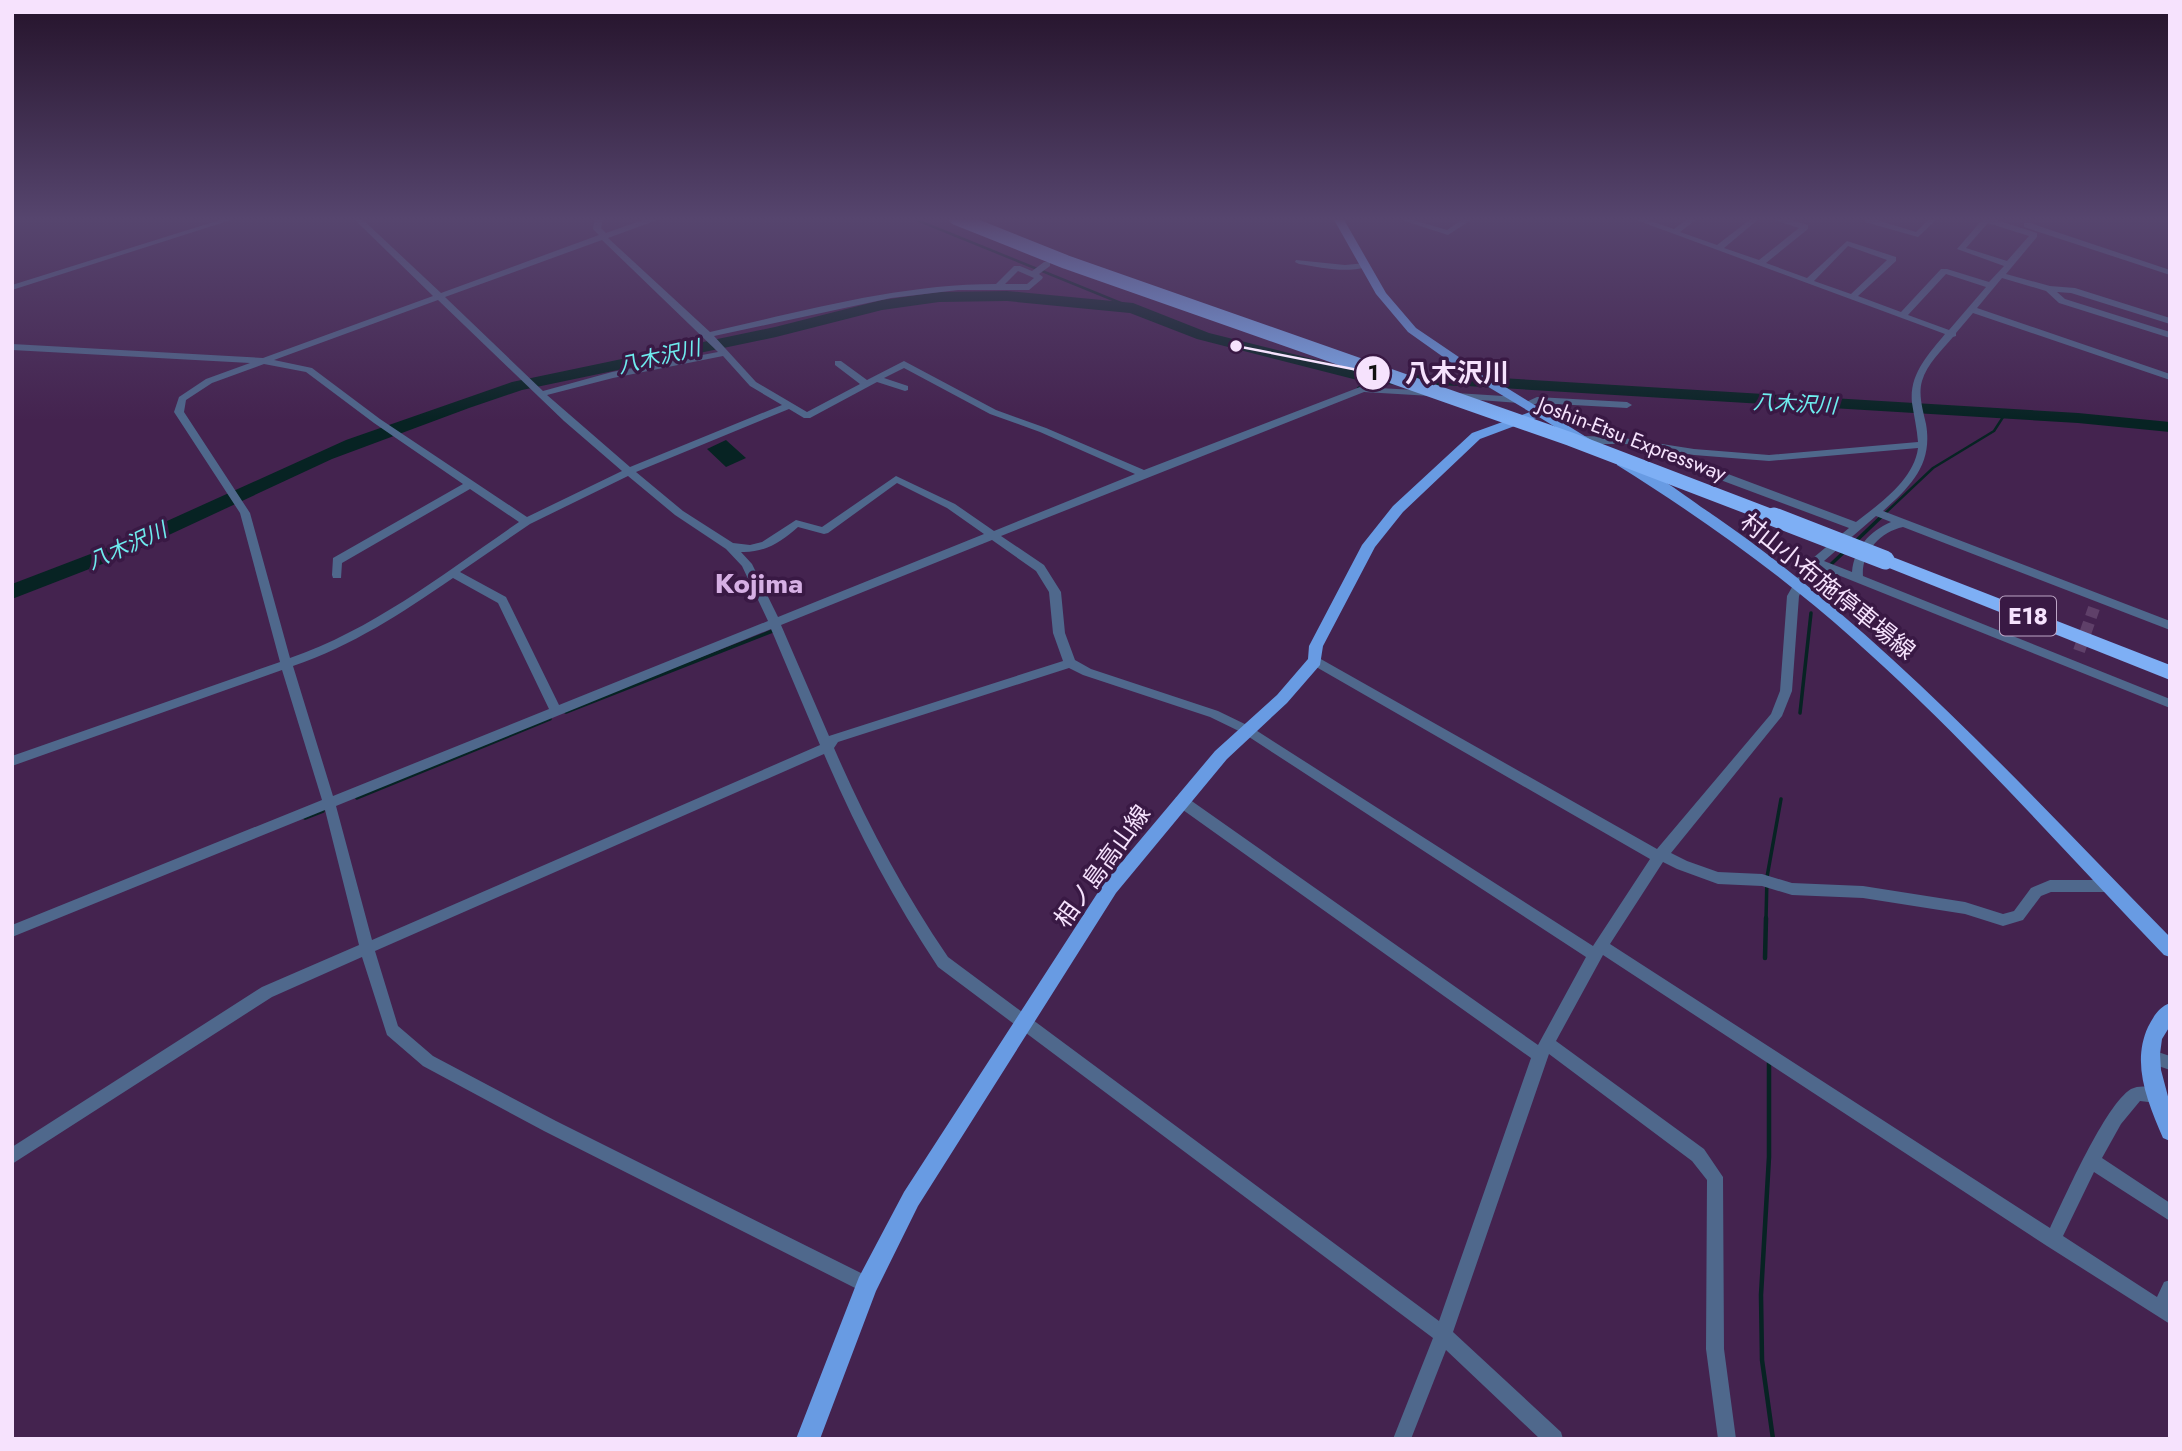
<svg xmlns="http://www.w3.org/2000/svg" width="2182" height="1451" font-family="Jost,'Noto Sans JP',sans-serif">
<style>
.water{fill:#072323}
.lines{fill:none;stroke-linecap:round;stroke-linejoin:round}
.stream-far2{stroke:#072323;stroke-width:2.5}
.stream-far1{stroke:#072323;stroke-width:3.5}
.stream{stroke:#072323;stroke-width:4.5}
.river{fill:#072323;fill-rule:evenodd}
.minor-tunnel{stroke:#5f4069;stroke-width:12;stroke-dasharray:12 6;stroke-linecap:butt}
.minor{fill:#4f688c;fill-rule:evenodd}
.major{fill:#689be3;fill-rule:evenodd}
.highway{fill:#7eaff5;fill-rule:evenodd}
.highway-bridge-far1{stroke:#7eaff5;stroke-width:14}
.highway-bridge{stroke:#7eaff5;stroke-width:19}
.labels{text-anchor:middle;dominant-baseline:central;stroke-width:7;stroke-linejoin:round;paint-order:stroke}
.far-water-label{font-size:21px;font-style:italic;fill:#6eedef;stroke:#391944}
.far-street-label{font-size:21px;fill:#f6e2fd;stroke:#391944}
.shield{fill:#391944;stroke:#bda6c6;stroke-width:2}
.shield-label{font-size:23px;font-weight:bold;fill:#f6e2fd}
.street-label{font-size:24px;fill:#f6e2fd;stroke:#391944}
.quarter-label{font-size:28px;font-weight:bold;fill:#d6b0e4;stroke:#391944}
.leader{fill:none;stroke:#f6e2fd;stroke-width:2.5}
.callout-dot{fill:#f6e2fd;stroke:#391944;stroke-width:2.5}
.mark-label{font-size:21px;text-anchor:middle;font-weight:bold;fill:#111}
.callout-label{font-size:26px;text-anchor:middle;font-weight:bold;fill:#f6e2fd;stroke:#391944;stroke-width:7;stroke-linejoin:round;paint-order:stroke}
</style>
<rect width="100%" height="100%" fill="#44234f"/>
<!-- water -->
<polygon class="water" points="726,440 746,458 726,467 707,449"/>
<g class="lines">
<!-- stream-far2 -->
<g class="stream-far2">
<polyline points="912,218 1133,308"/>
<polyline points="1358,388 1373,379"/>
<polyline points="1879,519 1933,468 1994,431 2005,414"/>
</g>
<!-- stream-far1 -->
<g class="stream-far1">
<polyline points="1856,541 1881,517"/>
<polyline points="1820,584 1824,571 1845,551"/>
<polyline points="566,712 775,630"/>
<polyline points="1800,713 1811,613"/>
<polyline points="357,798 550,719"/>
<polyline points="305,818 323,811"/>
<polyline points="1766,919 1767,877 1781,799"/>
</g>
<!-- stream -->
<g class="stream">
<polyline points="1765,958 1766,918"/>
<polyline points="1769,1063 1769,1157 1761,1295 1762,1360 1773,1439"/>
</g>
<!-- river -->
<polygon class="river" points="1007,291 1133,303 1209,333 1373,374 1467,376 2078,413 2170,422 2170,432 2078,423 1467,386 1373,384 1197,339 1130,313 1007,301 939,302 882,310 776,337 522,390 469,408 332,459 128,554 12,599 12,584 114,545 346,440 512,382 775,327 882,300 939,292"/>
<!-- minor-tunnel -->
<polyline class="minor-tunnel" points="2079,651 2094,608"/>
<!-- minor -->
<g class="minor">
<polygon points="226,218 237,218 12,290 12,285"/>
<path d="M353,218h8l80,75 158,-58 -6,-6 2,-11h8l-2,10 5,5 42,-15h10l-1,2 -49,18 102,94c94,-21 189,-48 286,-48l18,-18h6l12,5 12,-9h6v4l-11,8 4,3 -1,2 -13,11h-71l-67,8 -177,38 42,46 51,30 53,-28 -25,-19v-4h6l26,19 37,-19 92,49 50,18 98,42 216,-83 74,4 2,2 -5,3 -67,-4 -363,144 43,29 17,27 4,41 10,27 16,9 127,42 33,16 342,219 57,-87 -339,-195 -2,-3 2,-3h8l338,191 114,-135 9,-23 7,-95 12,-21 14,-17 36,-30 -190,-71c-2,-3 -4,-6 -8,-8 -18,-10 -58,0 -73,-10l5,-3 34,1 77,12 75,6 149,-13c-1,-13 -4,-26 -6,-39 -3,-29 16,-48 33,-69l-314,-116h10l33,11 15,-11h9l-18,14 37,13 35,-27h8l-36,30 35,12 40,-32 -24,-8 -1,-2h11l23,7v4l-42,34 41,15 40,-37 49,16v4l-38,35 43,16 40,-43h6l42,13 15,-16 -47,-17 25,-29 -4,-2h12l47,15v4l-31,37 44,12 25,2 95,30v6l-99,-31 -14,-1 8,7 105,33v6l-111,-35 -13,-12 -44,-13 -25,30 193,66v6l-197,-67 -17,20v3l-3,1c-11,13 -26,27 -31,44 -4,14 1,29 4,43 7,40 -15,62 -43,87l287,110v9l-267,-103c-23,5 -42,26 -40,49l307,123v9l-352,-141 -11,13 -8,16 -7,95 -10,25 -111,137 16,8 31,11 44,2 30,9 71,3 102,16 38,12 11,-3 17,-23 19,-8h57l5,2 2,4 -2,4 -5,2h-56l-10,4 -18,24 -20,6 -38,-12 -102,-16 -71,-3 -30,-9 -44,-2 -41,-15 -14,-7 -53,82 440,284c15,-31 55,-123 81,-139 10,-5 22,-2 31,2l3,5 -3,5 -5,2 -17,-2 -19,23 -19,34 68,45v18l-76,-49 -31,64 94,61 7,-15 6,-2v44l-123,-78 -444,-291 -47,86 148,108 19,28 1,172 12,90h-18l-12,-90 1,-169 -15,-19 -143,-107 -96,278 108,100 2,7h-23l-94,-89 -35,89h-18l40,-101 -495,-371c-45,-68 -82,-138 -114,-213l-449,197 23,75 35,30 123,65 317,158 3,6 -3,6 -6,3 -6,-3 -317,-160 -121,-65 -36,-31 -25,-78 -90,40 -260,167v-17l250,-160 97,-42 -34,-135 -313,127v-12l310,-125 -40,-130 -270,96v-10l268,-94 -40,-149 -66,-101 5,-15 27,-18 44,-16 -238,-13v-6l251,14 170,-62zM1988,223l41,13 -22,25 -41,-13zM602,240l116,112 -106,20 -69,19 -98,-94zM1848,246l39,14 -36,34 -37,-13zM1018,271l16,7 -7,6h-22zM1946,274l40,13 -37,43 -41,-15zM438,300l126,121 58,50 -95,46 -147,-98 -68,-51 -38,-8zM723,356l27,30 32,19 -152,62 -83,-72 66,-17zM264,364l42,8 68,51 89,61 -130,74 -1,17 1,3h8l1,-15 128,-74 49,33c-73,50 -145,107 -229,136l-40,-145 -66,-101 2,-12 26,-17zM904,368l86,46 50,18 95,42 -141,57 -39,-27 -59,-28 -74,51 -26,-7 -34,22 -12,3 -17,-2 -50,-32 -47,-39 153,-63 15,9h6l67,-36 28,9 3,-1v-4l-24,-8zM1918,448c-4,32 -39,56 -62,74l-192,-72 30,5 75,6zM628,476l47,39 51,34 16,17 26,55 -209,84 -53,-108 -46,-25 70,-48zM897,483l50,25 37,26 -206,83 -26,-53 -11,-12c24,1 40,-10 57,-25l26,7 4,-1zM1876,516l15,6c-21,9 -37,26 -39,50l-28,-11zM992,540l44,31 13,21 4,41 10,28 -234,75 -48,-111zM453,578l45,25 51,106 -216,87 -40,-130c61,-21 107,-52 160,-88zM771,629l49,116 -448,195 -36,-134zM1069,668l14,7 127,42 33,16 343,224 -48,88 -352,-248h-10l-1,4 1,4 355,253 -92,263 -491,-364c-45,-66 -82,-135 -114,-209l4,-6z"/>
<polygon points="1395,218 1406,218 1447,230 1465,218 1474,218 1448,235"/>
<polygon points="1866,218 1875,218 1874,219 1916,232 1930,218 1938,218 1918,237 1865,222"/>
<polygon points="2024,223 2030,223 2170,270 2170,275 2024,227"/>
<path d="M1296,260l49,5 21,-2 4,2c-19,10 -50,2 -71,-1l-4,-2z"/>
<polygon points="1456,393 1519,397 1524,400 1519,403 1453,398 1453,394"/>
<polygon points="1537,397 1627,402 1632,405 1627,408 1538,403 1527,407 1522,404"/>
<polygon points="2149,1049 2170,1056 2170,1070 2144,1061 2141,1056 2144,1051"/>
</g>
<!-- major -->
<g class="major">
<polygon points="1333,218 1343,218 1386,293 1416,328 1478,370 1596,443 1590,447 1586,446 1539,417 1480,439 1403,512 1375,547 1323,646 1320,665 1287,703 1227,759 1116,893 918,1206 876,1291 820,1439 796,1439 859,1277 904,1192 1104,883 1215,751 1277,695 1308,659 1309,646 1362,545 1393,506 1472,433 1530,412 1470,376 1408,332 1376,294"/>
<path d="M1622,458c24,7 71,44 94,59 171,118 308,272 454,420v20l-6,-2c-103,-107 -201,-219 -312,-317 -73,-65 -152,-121 -235,-173v-6z"/>
<path d="M2170,1003v23l-8,13 -2,15 1,16 9,34v37l-7,-3c-15,-35 -32,-74 -15,-111 5,-10 11,-20 22,-24z"/>
</g>
<!-- highway -->
<polygon class="highway" points="1885,554 2170,665 2170,680 1879,564 1876,560"/>
<!-- highway-bridge-far1 -->
<polyline class="highway-bridge-far1" points="956,218 1066,262 1570,439 1779,519"/>
<!-- highway-bridge -->
<polyline class="highway-bridge" points="1774,517 1885,560"/>
</g>
<!-- sky -->
<linearGradient id="sky" x2="0" y2="1"><stop stop-color="#25132b"/><stop offset="0.52" stop-color="#56456e"/><stop offset="1" stop-color="#56456e" stop-opacity="0"/></linearGradient>
<rect width="2182" height="421" fill="url(#sky)"/>
<g class="labels">
<!-- far-water labels -->
<g class="far-water-label">
<text transform="translate(659 357) rotate(-13)">八木沢川</text>
<text transform="translate(1795 404) rotate(3)">八木沢川</text>
<text transform="translate(127 546) rotate(-24)">八木沢川</text>
</g>
<!-- far-street labels -->
<g class="far-street-label">
<text transform="translate(1632 439) rotate(21)">Joshin-Etsu Expressway</text>
</g>
<!-- shield labels -->
<rect class="shield" x="2000" y="596.5" width="56" height="39" rx="5"/>
<g class="shield-label">
<text x="2028" y="616">E18</text>
</g>
<!-- street labels -->
<g class="street-label">
<text transform="translate(1828 586) rotate(39)">村山小布施停車場線</text>
<text transform="translate(1102 866) rotate(-54)">相ノ島高山線</text>
</g>
<!-- quarter labels -->
<g class="quarter-label">
<text x="759" y="583">Kojima</text>
</g>
</g>
<!-- callouts -->
<path class="leader" d="M1236 346L1373 373"/>
<g class="callout-dot">
<circle cx="1236" cy="346" r="7"/>
<circle cx="1373" cy="373" r="18"/>
</g>
<g class="mark-label">
<text x="1373" y="380">1</text>
</g>
<g class="callout-label">
<text x="1457" y="382">八木沢川</text>
</g>
<!-- border -->
<rect width="2182" height="1451" fill="none" stroke="#f6e2fd" stroke-width="28"/>
</svg>
